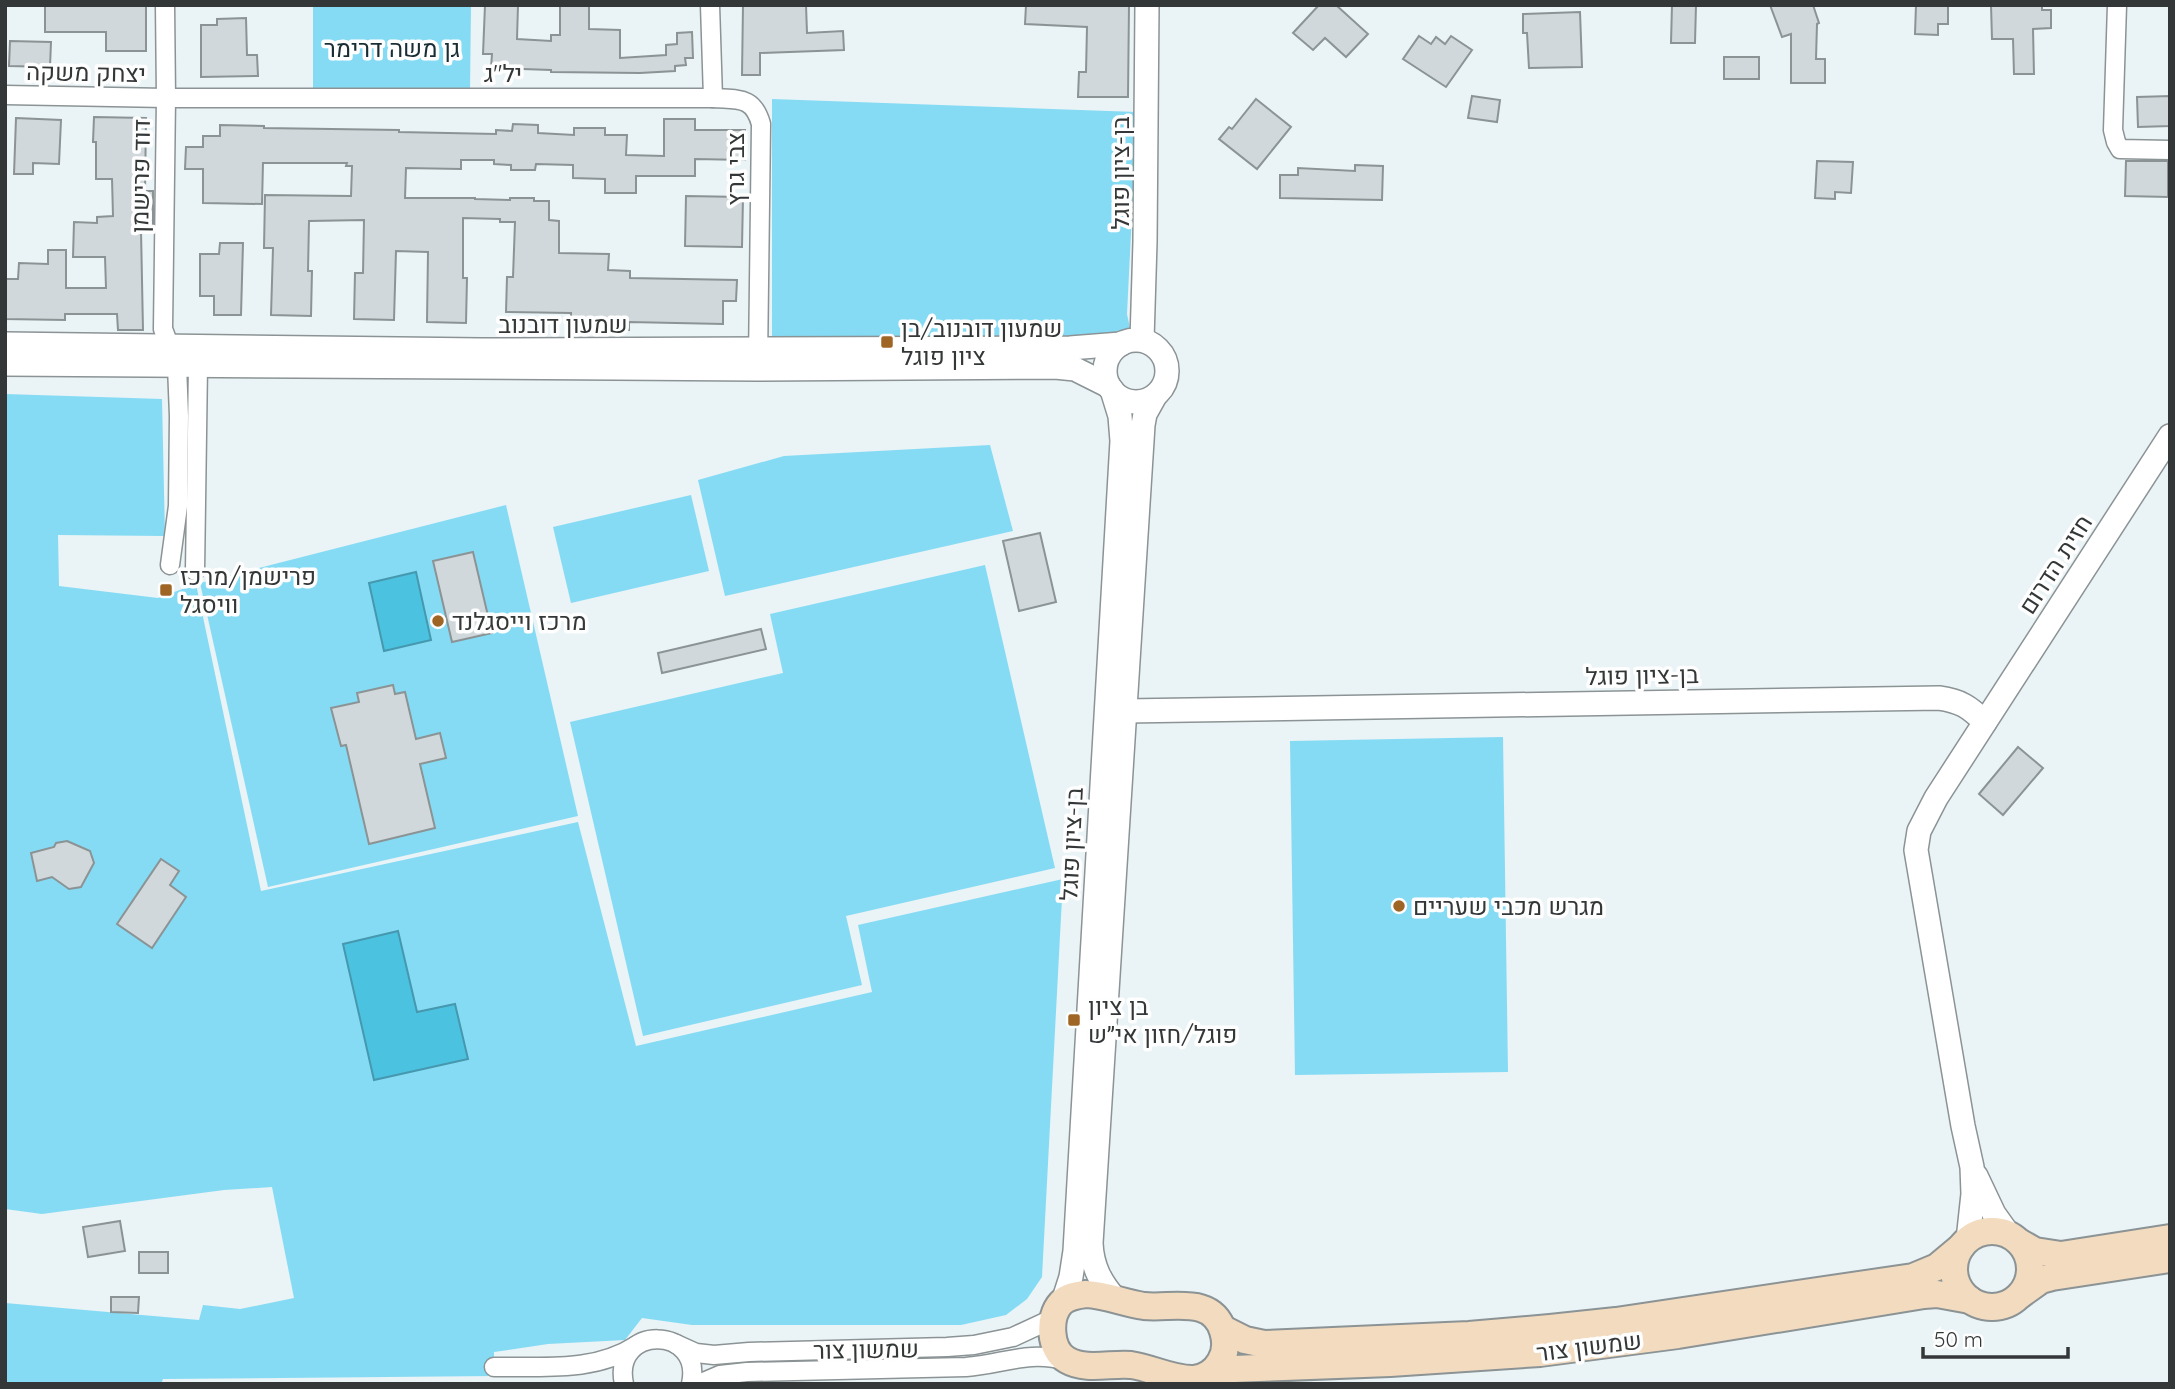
<svg xmlns="http://www.w3.org/2000/svg" width="2175" height="1389" font-family="Quicksand,Heebo,sans-serif">
<style>
.green{fill:#85dbf4}
.water{fill:#4cc2e1;stroke:#4598ae;stroke-width:2}
.building{fill:#d0d8db;stroke:#8b9395;stroke-width:2}
.lines{fill:none;stroke-linecap:round;stroke-linejoin:round}
.minor-casing{stroke:#8b9395;stroke-width:21}
.tertiary-casing{stroke:#8b9395;stroke-width:26}
.secondary-casing{stroke:#8b9395;stroke-width:30}
.minor{stroke:#fff;stroke-width:18}
.tertiary{stroke:#fff;stroke-width:23}
.secondary{stroke:#f3dbbf;stroke-width:26}
.poi-dot{fill:#9f6524;stroke:#fefefe;stroke-width:2.5}
.labels{text-anchor:middle;dominant-baseline:central;stroke-width:7;stroke-linejoin:round;paint-order:stroke}
.park-label{font-size:24px;fill:#192e34;stroke:#fefefe}
.street-label{font-size:24px;fill:#343738;stroke:#fefefe}
.poi-label{font-size:24px;fill:#343738;stroke:#fefefe;text-anchor:start}
</style>
<rect width="100%" height="100%" fill="#eaf3f6"/>
<!-- green -->
<g class="green">
<polygon points="313,5 471,5 470,91 313,90"/>
<polygon points="772,99 1137,112 1127,314 1131,333 1114,343 772,342"/>
<polygon points="5,394 162,399 165,536 58,535 59,586 158,598 196,584 261,891 578,822 636,1046 872,992 858,925 1063,879 1042,1277 1027,1299 1006,1315 961,1325 692,1325 642,1318 625,1340 548,1344 494,1352 494,1376 163,1379 161,1384 5,1384 5,1303 199,1320 203,1305 240,1309 294,1298 272,1187 224,1190 42,1214 5,1209"/>
<polygon points="990,445 1013,531 725,596 698,480 784,456"/>
<polygon points="691,495 709,571 571,603 553,527"/>
<polygon points="506,505 578,816 268,887 200,583"/>
<polygon points="985,565 1055,868 846,916 862,985 643,1036 570,722 783,673 770,614"/>
<polygon points="1503,737 1508,1072 1295,1075 1290,741"/>
</g>
<!-- water -->
<g class="water">
<polygon points="416,572 431,640 384,651 369,583"/>
<polygon points="398,931 417,1012 455,1004 468,1059 374,1080 343,944"/>
</g>
<!-- building -->
<g class="building">
<polygon points="45,5 146,5 146,51 106,51 106,32 45,32"/>
<polygon points="485,5 518,5 517,39 551,41 551,35 560,35 560,5 589,5 589,29 620,30 620,58 666,55 666,45 677,44 677,33 692,32 693,58 685,58 686,65 675,66 675,71 640,73 551,72 551,70 491,68 492,54 483,54"/>
<polygon points="743,5 806,5 807,33 843,31 844,50 760,53 760,75 742,75"/>
<polygon points="1026,5 1129,5 1128,97 1078,97 1079,72 1086,72 1087,27 1025,24"/>
<polygon points="1319,5 1336,5 1368,34 1346,57 1325,38 1313,50 1293,33"/>
<polygon points="1672,5 1696,5 1695,43 1671,43"/>
<polygon points="1770,5 1813,5 1819,23 1817,24 1816,59 1825,59 1825,83 1791,83 1791,34 1782,37"/>
<polygon points="1916,5 1948,5 1948,24 1938,24 1938,35 1915,34"/>
<polygon points="1991,5 2042,5 2042,10 2051,10 2051,28 2033,29 2034,74 2014,74 2013,39 1992,39"/>
<polygon points="1580,12 1582,67 1529,68 1527,33 1523,33 1523,14"/>
<polygon points="246,18 247,55 257,55 258,76 201,77 201,25 217,25 217,19"/>
<polygon points="1419,36 1431,44 1436,37 1445,44 1451,36 1472,50 1446,87 1403,59"/>
<polygon points="10,41 51,42 50,67 9,66"/>
<rect x="1724" y="57" width="35" height="22"/>
<polygon points="1472,96 1500,100 1497,122 1468,118"/>
<polygon points="2170,96 2170,126 2138,127 2137,97"/>
<polygon points="1256,99 1291,127 1257,169 1219,139 1229,127 1232,129"/>
<polygon points="94,117 146,118 145,191 153,191 153,230 141,230 143,330 118,330 117,314 65,314 65,320 5,319 5,279 18,279 19,263 48,264 48,250 66,250 66,288 106,288 105,257 73,257 74,222 97,223 97,217 113,216 112,179 96,179 96,142 93,142"/>
<polygon points="16,118 61,120 59,164 33,163 33,174 14,174"/>
<polygon points="664,119 695,119 695,130 745,130 745,160 695,159 695,176 636,176 636,193 605,193 605,179 573,178 573,165 536,164 535,170 511,170 511,165 494,164 494,160 461,160 461,169 406,168 405,198 475,198 475,199 510,200 510,198 534,198 534,201 549,201 549,220 559,221 559,253 609,254 608,270 630,271 630,278 737,280 736,301 723,301 723,324 629,322 629,330 571,329 571,313 506,312 507,277 513,277 515,222 500,222 500,219 463,218 463,278 467,278 466,323 427,322 428,252 396,251 394,320 354,319 355,273 363,273 364,220 309,221 308,271 312,271 311,316 271,315 273,248 264,248 265,195 351,196 352,166 346,166 347,163 263,163 262,204 203,203 203,169 185,169 186,147 203,147 203,136 220,136 220,125 264,126 264,128 399,130 399,132 496,134 496,130 512,131 513,124 538,125 538,133 574,135 574,128 605,128 605,135 627,135 626,155 664,156"/>
<polygon points="1817,161 1853,162 1851,193 1835,192 1835,199 1815,198"/>
<polygon points="2126,161 2168,161 2168,197 2125,196"/>
<polygon points="1355,165 1383,166 1382,200 1280,198 1280,175 1298,175 1298,168 1355,171"/>
<polygon points="686,196 743,197 742,247 685,246"/>
<polygon points="220,243 243,243 241,315 214,315 214,296 200,296 200,254 219,254"/>
<polygon points="1040,533 1056,602 1019,611 1003,541"/>
<polygon points="473,552 492,633 452,642 433,561"/>
<polygon points="761,629 766,649 662,673 658,653"/>
<polygon points="393,685 395,694 405,692 416,739 440,733 446,758 420,764 435,828 369,844 346,745 341,746 331,708 359,702 357,693"/>
<polygon points="2018,747 2043,768 2003,815 1979,794"/>
<polygon points="67,841 90,851 94,863 81,887 69,889 52,877 37,881 31,853 54,847 56,843"/>
<polygon points="161,859 179,871 170,885 186,897 152,948 117,924"/>
<polygon points="120,1221 125,1251 88,1257 83,1227"/>
<rect x="139" y="1252" width="29" height="21"/>
<polygon points="111,1297 139,1297 138,1313 111,1312"/>
</g>
<g class="lines">
<!-- minor casing -->
<g class="minor-casing">
<g id="minor">
<polyline points="165,5 166,98 163,329 177,366 179,416 178,506 170,565"/>
<path d="M710,5l3,93c26,2 40,-2 48,26l-3,238"/>
<polyline points="2117,5 2113,130 2116,142 2120,149 2170,150"/>
<polyline points="5,95 166,98 713,98"/>
<polyline points="191,357 198,365 195,571"/>
<polyline points="676,1344 696,1353 714,1355 749,1352 947,1347 974,1345 1013,1337 1054,1318"/>
<path d="M494,1367c50,-1 99,6 143,-22"/>
<path d="M624,1384c-13,-60 80,-59 67,0"/>
<path d="M699,1384l21,-9 27,-3 219,-5c39,-3 61,-17 102,-6"/>
</g>
</g>
<!-- tertiary casing -->
<g class="tertiary-casing">
<g id="tertiary">
<circle cx="1136" cy="371" r="31"/>
<polyline points="1142,340 1145,242 1147,5"/>
<polyline points="5,344 481,350 1070,348 1121,344"/>
<polyline points="5,364 757,369 1055,367 1075,369 1109,386"/>
<path d="M1125,711l814,-13c22,3 30,9 46,24"/>
<polyline points="1976,1176 1994,1214 2009,1235"/>
<polyline points="1968,1240 1973,1194 1972,1167 1963,1126 1916,850 1919,831 1936,798 2170,436"/>
<path d="M1116,1300c-15,-17 -24,-33 -25,-57l52,-818 2,-11 10,-18"/>
<polyline points="1063,1302 1071,1277 1075,1251 1122,441 1120,416 1112,390"/>
</g>
</g>
<!-- secondary casing -->
<g class="secondary-casing">
<g id="secondary">
<circle cx="1992" cy="1269" r="38"/>
<polyline points="2019,1242 2035,1251 2061,1255 2170,1238"/>
<path d="M1086,1294c20,1 38,9 58,12 28,3 68,-11 79,25 3,10 3,22 -3,31 -5,9 -15,16 -26,17 -21,1 -42,-11 -63,-14 -20,-2 -45,6 -64,-5 -18,-10 -19,-43 -6,-57 7,-7 16,-8 25,-9z"/>
<polyline points="2020,1295 2041,1280 2052,1277 2170,1259"/>
<polyline points="1223,1329 1245,1340 1264,1344 1469,1335 1550,1328 1616,1321 1913,1277 1937,1267 1961,1247"/>
<polyline points="1206,1376 1234,1369 1390,1363 1540,1353 1678,1335 1924,1295 1937,1294 1970,1300"/>
</g>
</g>
<!-- minor -->
<use href="#minor" class="minor"/>
<!-- tertiary -->
<use href="#tertiary" class="tertiary"/>
<!-- secondary -->
<use href="#secondary" class="secondary"/>
</g>
<!-- markers -->
<g class="poi-dot">
<rect x="880" y="335" width="14" height="14" rx="3.5"/>
<rect x="159" y="583" width="14" height="14" rx="3.5"/>
<circle cx="438" cy="621" r="7"/>
<circle cx="1399" cy="906" r="7"/>
<rect x="1067" y="1013" width="14" height="14" rx="3.5"/>
</g>
<g class="labels">
<!-- park labels -->
<g class="park-label">
<text x="392" y="48">גן משה דרימר</text>
</g>
<!-- street labels -->
<g class="street-label">
<text transform="translate(86 72) rotate(1)">יצחק משקה</text>
<text x="503" y="73">יל"ג</text>
<text transform="translate(735 169) rotate(-90)">צבי גרץ</text>
<text transform="translate(1120 173) rotate(-90)">בן-ציון פוגל</text>
<text transform="translate(140 176) rotate(-89)">דוד פרישמן</text>
<text x="563" y="324">שמעון דובנוב</text>
<text transform="translate(2055 564) rotate(-57)">חזית הדרום</text>
<text transform="translate(1642 675) rotate(-1)">בן-ציון פוגל</text>
<text transform="translate(1071 844) rotate(-87)">בן-ציון פוגל</text>
<text transform="translate(1589 1346) rotate(-7)">שמשון צור</text>
<text transform="translate(866 1349) rotate(-1)">שמשון צור</text>
</g>
<!-- poi labels -->
<g class="poi-label">
<text x="901" y="328">שמעון דובנוב/בן<tspan x="901" dy="28">ציון פוגל</tspan></text>
<text x="180" y="576">פרישמן/מרכז<tspan x="180" dy="28">וויסגל</tspan></text>
<text x="452" y="621">מרכז וייסגלנד</text>
<text x="1413" y="906">מגרש מכבי שעריים</text>
<text x="1088" y="1006">בן ציון<tspan x="1088" dy="28">פוגל/חזון אי״ש</tspan></text>
</g>
</g>
<!-- border -->
<rect width="2175" height="1389" fill="none" stroke="#343738" stroke-width="14"/>
<!-- scale -->
<path d="M1923 1347v10h145v-10" fill="none" stroke="#343738" stroke-width="3.5"/>
<text x="1934" y="1347" font-size="21" fill="#343738" stroke="#fefefe" stroke-width="5" paint-order="stroke">50 m</text>
</svg>
